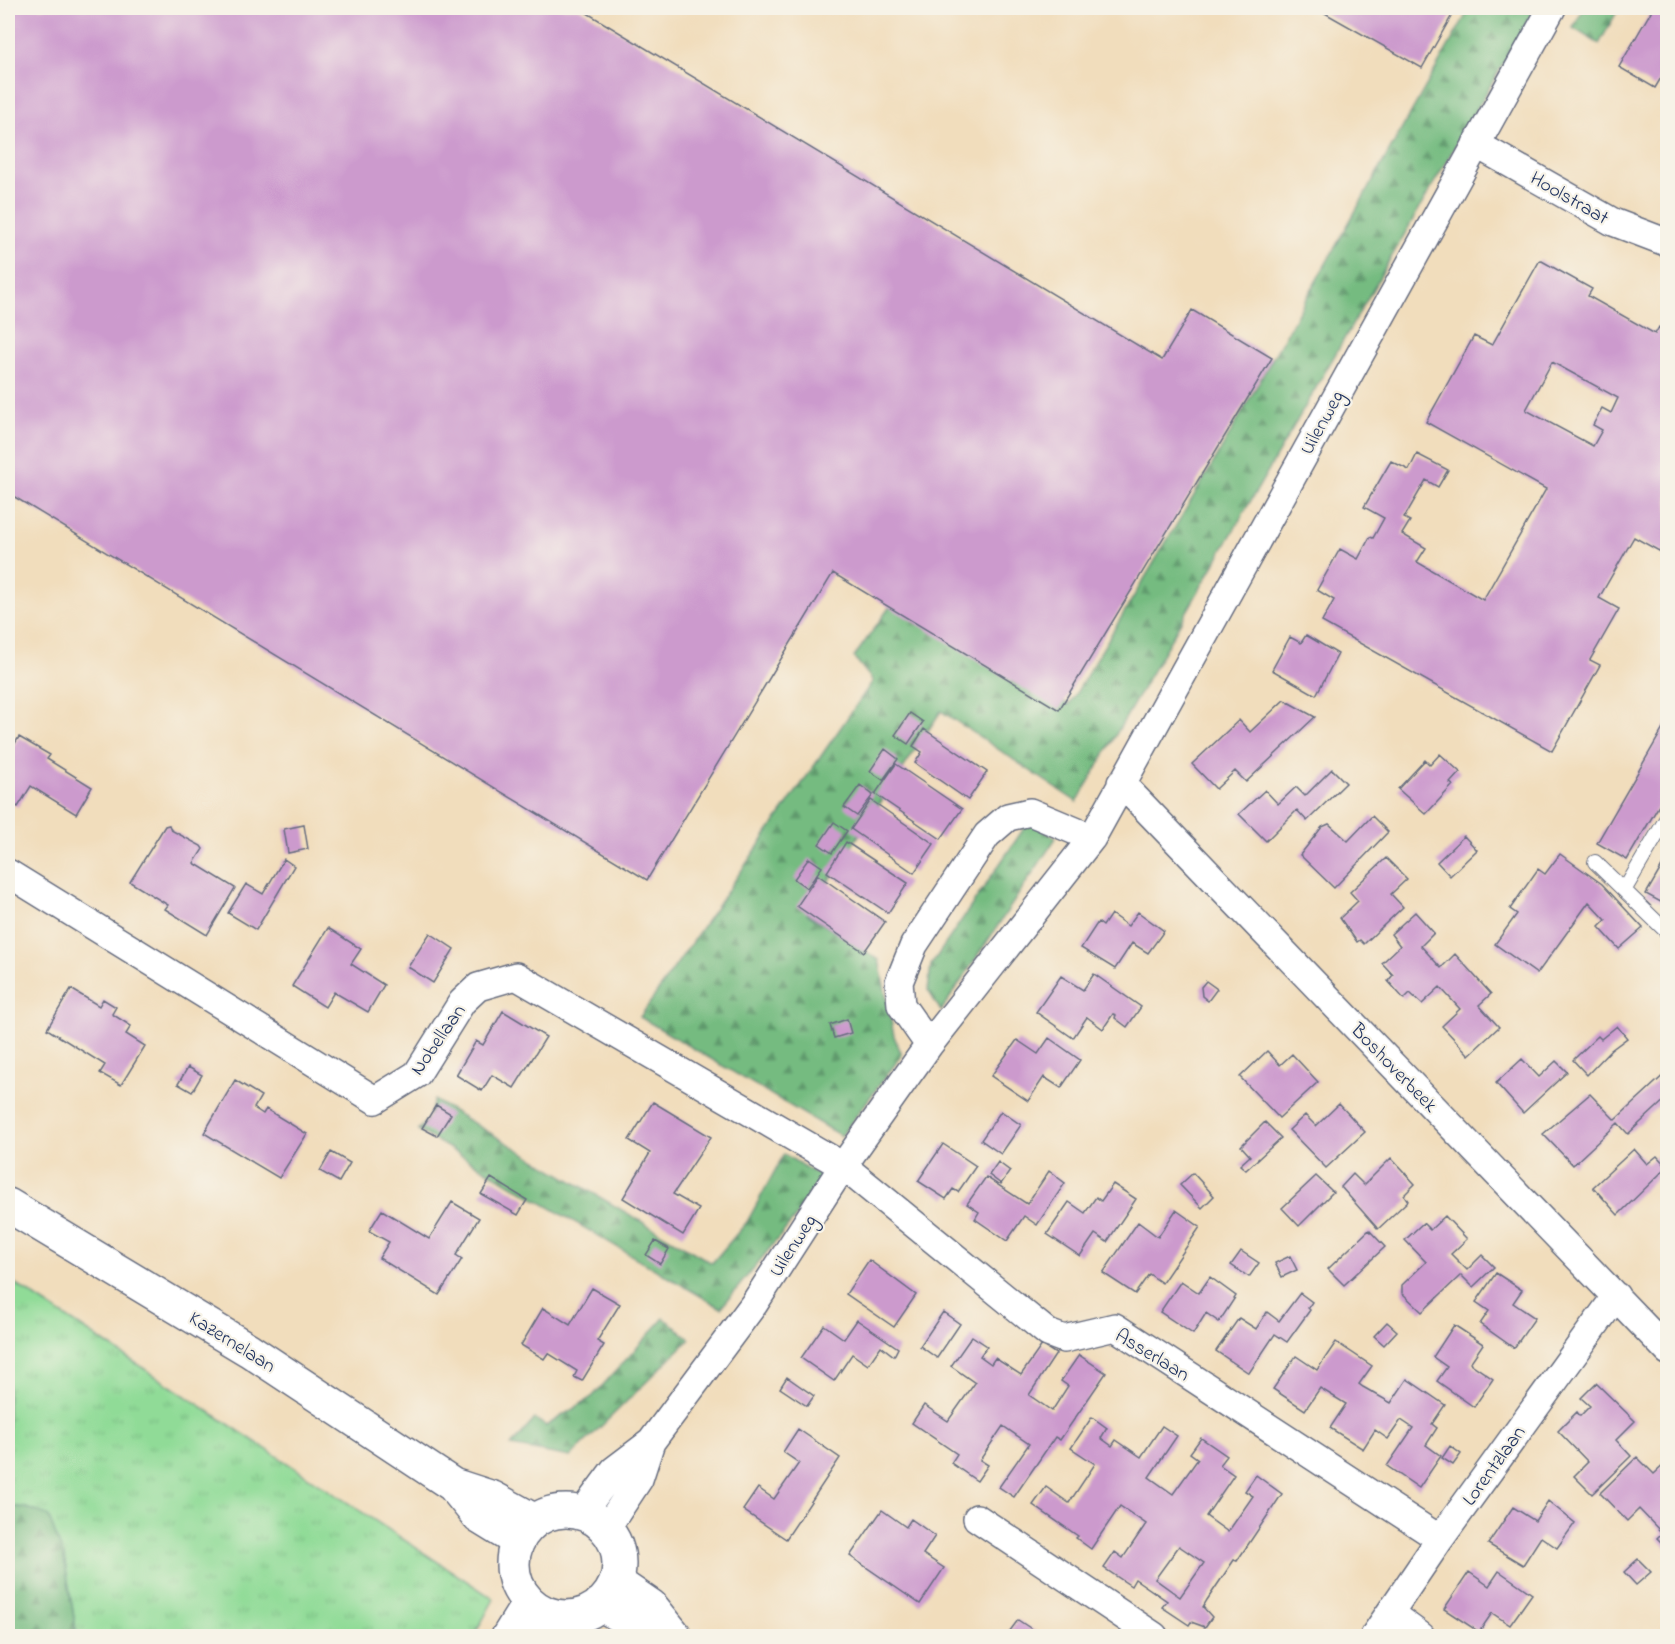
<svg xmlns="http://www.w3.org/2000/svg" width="1675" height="1644" font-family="'Indie Flower',sans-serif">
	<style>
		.grass { fill: url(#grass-tufts); stroke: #56857a; stroke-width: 1.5 }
		.forest { fill: url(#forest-firs); stroke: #48756f; stroke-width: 1.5 }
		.building { fill: #cc9acd; fill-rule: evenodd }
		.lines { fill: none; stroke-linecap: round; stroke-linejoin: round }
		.service-casing { stroke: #666c7f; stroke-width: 16 }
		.minor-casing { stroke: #666c7f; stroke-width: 30 }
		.tertiary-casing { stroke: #666c7f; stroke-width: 36 }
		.service { stroke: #fff; stroke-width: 14 }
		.minor { stroke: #fff; stroke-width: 27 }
		.tertiary { stroke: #fff; stroke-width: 33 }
		.labels { text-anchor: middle; stroke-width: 4.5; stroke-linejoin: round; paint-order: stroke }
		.street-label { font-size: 20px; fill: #1b2f5e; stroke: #f7f3e8 }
	</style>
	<defs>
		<pattern id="grass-tufts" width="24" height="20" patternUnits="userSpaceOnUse" patternTransform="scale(1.5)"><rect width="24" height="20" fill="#90db97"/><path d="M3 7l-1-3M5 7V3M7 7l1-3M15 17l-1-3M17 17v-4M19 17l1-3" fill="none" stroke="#7cbc85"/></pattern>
		<pattern id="forest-firs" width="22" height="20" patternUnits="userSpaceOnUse" patternTransform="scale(1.5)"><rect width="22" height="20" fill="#74bb80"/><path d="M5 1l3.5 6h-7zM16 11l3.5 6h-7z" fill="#5e986c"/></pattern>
	</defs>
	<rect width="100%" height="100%" fill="#f7f3e8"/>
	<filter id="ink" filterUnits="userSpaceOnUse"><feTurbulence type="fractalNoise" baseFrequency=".0167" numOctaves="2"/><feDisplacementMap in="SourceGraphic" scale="12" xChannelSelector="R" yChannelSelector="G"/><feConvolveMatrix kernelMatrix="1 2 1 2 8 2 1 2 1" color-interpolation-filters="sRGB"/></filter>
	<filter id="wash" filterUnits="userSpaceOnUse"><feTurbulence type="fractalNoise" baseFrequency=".008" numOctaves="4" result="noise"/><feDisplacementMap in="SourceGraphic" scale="24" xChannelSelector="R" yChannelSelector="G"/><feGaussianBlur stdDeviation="1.35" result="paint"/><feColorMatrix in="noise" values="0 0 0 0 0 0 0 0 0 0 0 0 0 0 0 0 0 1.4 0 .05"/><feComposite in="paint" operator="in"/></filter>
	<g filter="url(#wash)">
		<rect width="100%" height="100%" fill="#f1ddbc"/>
		<path class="grass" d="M8 1279 494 1599 474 1636H77L64 1557 26 1508 8 1506Z"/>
		<path class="forest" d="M1470 8H1535L1077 802 941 711 807 914 879 960 894 1036 902 1055 841 1136 640 1017 873 681 854 657 891 605 1069 705 1218 455Z
			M1584 8H1619L1599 44 1573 28Z
			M1029 821 1056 838 941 1011 928 990 931 965Z
			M434 1100 712 1263 747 1222 784 1154 826 1180 721 1308 418 1130 429 1118Z
			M664 1318 690 1339 570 1457 511 1446 535 1419 546 1426 592 1397Z
			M8 1506 26 1508 48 1515 64 1557 77 1636H8Z"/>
		<g id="blocks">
			<path class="building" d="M8 8H579L1162 360 1192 310 1272 358 1059 710 833 573 647 880 8 493Z
				M1316 8H1456L1422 68Z
				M1653 8H1668V66L1655 88 1619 67Z
				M1540 260 1592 289 1588 296 1655 334 1659 327 1668 332V556L1634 537 1599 598 1619 609 1590 660 1600 665 1552 751 1322 622 1334 600 1317 590 1340 549 1358 559 1370 537 1373 538 1384 518 1364 507 1391 461 1409 470 1417 454 1448 470 1438 487 1426 480 1404 518 1410 521 1402 534 1426 548 1417 562 1483 600 1546 489 1426 422 1474 336 1492 345ZM1552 362 1618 398 1611 413 1602 408 1593 425 1602 430 1593 446 1526 410Z
				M1306 635 1338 654 1316 695 1272 670 1290 637 1301 643Z
				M1284 700 1315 717 1246 782 1235 771 1216 789 1192 764 1239 720 1250 732Z
				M910 713 923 722 908 744 895 735Z
				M1668 720V790L1627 860 1597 843Z
				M924 729 987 772 968 800 915 763 922 752 913 746Z
				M19 737 50 755 47 759 92 787 76 814 31 786 18 807 8 801V754Z
				M885 749 898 759 883 780 870 771Z
				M1440 754 1460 772 1450 783 1453 785 1426 814 1398 789 1425 760 1430 765Z
				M896 764 962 809 941 839 875 794Z
				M1332 769 1346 783 1307 821 1297 810 1266 841 1239 814 1265 790 1278 804 1296 787 1305 796Z
				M860 785 873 795 857 816 844 807Z
				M871 800 934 844 914 873 851 829Z
				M1372 816 1388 832 1334 888 1300 855 1322 827 1329 824 1348 841Z
				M834 822 847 831 832 853 819 844Z
				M169 825 171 830 201 846 203 849 194 863 235 888 207 935 165 909 168 905 130 882 165 826Z
				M304 825 308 849 288 853 284 829Z
				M1464 836 1477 850 1450 876 1437 862Z
				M846 842 908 883 888 913 827 872Z
				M1560 854 1602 884 1643 928 1619 949 1599 927 1606 920 1589 902 1537 974 1495 944 1517 914 1510 909 1538 869 1545 874Z
				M1668 856V906L1646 894Z
				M809 858 822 867 807 888 794 879Z
				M1386 858 1407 879 1391 894 1403 907 1364 944 1360 940 1357 942 1340 918 1358 901 1350 892Z
				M284 859 294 866 256 930 228 913 246 884 263 894Z
				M818 875 885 922 864 952 797 906Z
				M1138 912 1164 931 1148 953 1132 943 1115 969 1081 948 1098 922 1103 926 1111 914 1128 926Z
				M1415 912 1434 933 1421 946 1441 968 1455 954 1491 994 1479 1005 1499 1027 1469 1055 1442 1026 1460 1009 1440 987 1422 1004 1410 993 1404 999 1388 981 1393 975 1382 963 1400 946 1391 934Z
				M328 928 361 949 351 964 384 985 368 1012 334 992 325 1007 292 986Z
				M430 933 454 949 433 983 408 967Z
				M1094 974 1141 1007 1127 1027 1115 1018 1116 1015 1113 1014 1103 1029 1087 1017 1073 1038 1036 1012 1061 976 1083 990Z
				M1206 981 1217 989 1208 1001 1202 996 1201 987Z
				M71 989 99 1006 103 999 116 1007 112 1014 131 1026 126 1034 145 1046 121 1085 100 1073 105 1065 47 1029Z
				M503 1011 546 1037 514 1088 492 1075 482 1091 456 1075 476 1041 483 1045Z
				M847 1019 851 1033 834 1038 830 1025Z
				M1617 1026 1627 1038 1611 1050 1587 1075 1573 1060 1598 1036 1601 1039Z
				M1049 1038 1080 1060 1061 1088 1044 1077 1028 1101 991 1076 1017 1040 1038 1054Z
				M1267 1051 1280 1065 1292 1054 1318 1082 1279 1118 1240 1077Z
				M1522 1059 1539 1077 1556 1061 1567 1072 1523 1113 1496 1083Z
				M188 1067 202 1075 192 1092 178 1084Z
				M1668 1071V1097L1628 1134 1618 1123 1573 1165 1543 1134 1590 1094 1615 1120Z
				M235 1080 261 1096 254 1108 263 1114 266 1109 307 1134 279 1178 204 1133Z
				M653 1102 711 1137 673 1194 699 1209 683 1235 623 1198 650 1153 629 1140Z
				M1339 1104 1365 1132 1326 1168 1289 1130 1305 1115 1316 1126Z
				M436 1105 451 1114 437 1136 422 1128Z
				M1001 1111 1021 1125 1001 1154 981 1140Z
				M1265 1122 1281 1138 1246 1170 1240 1165 1250 1156 1241 1146Z
				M943 1144 976 1166 958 1192 953 1189 946 1199 918 1181Z
				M1634 1149 1647 1164 1657 1156 1667 1167 1618 1215 1593 1187Z
				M331 1152 350 1163 339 1182 320 1171Z
				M1391 1158 1415 1184 1404 1195 1408 1201 1378 1229 1341 1187 1353 1174 1364 1185Z
				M998 1162 1010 1171 1001 1184 989 1175Z
				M1049 1171 1065 1183 1037 1225 1024 1216 1007 1241 975 1219 979 1212 967 1204 986 1177 1027 1204Z
				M1193 1173 1214 1196 1202 1208 1180 1185Z
				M1316 1176 1333 1192 1299 1226 1282 1208Z
				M491 1178 527 1200 518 1215 481 1194Z
				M1113 1184 1136 1199 1107 1242 1095 1234 1080 1256 1047 1234 1069 1202 1085 1213 1096 1197 1101 1201Z
				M452 1202 479 1218 456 1255 462 1259 439 1295 379 1258 389 1242 369 1231 382 1210 429 1239Z
				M1176 1210 1200 1227 1162 1283 1149 1274 1135 1294 1103 1273 1138 1222 1158 1237Z
				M1445 1216 1467 1239 1451 1254 1467 1270 1482 1255 1494 1267 1473 1287 1461 1275 1422 1312 1402 1293V1285L1426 1262 1405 1240 1423 1223 1430 1230Z
				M1369 1230 1385 1247 1344 1285 1328 1269Z
				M655 1241 669 1249 660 1264 646 1255Z
				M1241 1251 1259 1263 1249 1277 1231 1265Z
				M1290 1256 1297 1270 1282 1277 1275 1263Z
				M869 1260 916 1295 894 1327 846 1294Z
				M1496 1273 1522 1290 1513 1303 1535 1318 1514 1348 1480 1324 1489 1311 1476 1302Z
				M1210 1277 1236 1296 1219 1322 1206 1313 1193 1334 1160 1312 1181 1281 1199 1293Z
				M592 1288 620 1304 597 1341 604 1345 582 1381 574 1377 577 1371 548 1353 544 1359 521 1345 543 1308 570 1325Z
				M1300 1293 1312 1302 1308 1308 1310 1310 1287 1342 1275 1334 1249 1373 1216 1351 1239 1318 1256 1329 1267 1312 1279 1321Z
				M943 1312 960 1324 937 1358 920 1346Z
				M857 1320 898 1348 894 1356 881 1346 868 1365 852 1354 834 1381 801 1358 824 1325 844 1339Z
				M1387 1322 1397 1331 1384 1345 1374 1336Z
				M1454 1325 1483 1344 1470 1363 1493 1379 1474 1407 1437 1381 1447 1367 1433 1357Z
				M972 1336 987 1346 980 1356 991 1364 995 1358 1021 1375 1042 1345 1056 1354 1029 1395 1052 1411 1068 1386 1061 1381 1079 1355 1106 1373 1060 1440 1055 1437 1014 1497 999 1487 1029 1444 1003 1426 980 1460 988 1465 977 1481 951 1463 957 1454 912 1423 924 1405 948 1421 975 1383 951 1366Z
				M1336 1342 1372 1366 1359 1384 1363 1387 1391 1403 1407 1379 1445 1405 1432 1424 1437 1428 1426 1445 1441 1456 1419 1488 1387 1466 1413 1428 1401 1420 1388 1439 1375 1430 1363 1449 1330 1428 1346 1404 1320 1388 1305 1410 1273 1389 1296 1356 1317 1370Z
				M787 1377 814 1396 807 1406 780 1388Z
				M1596 1383 1635 1421 1616 1440 1631 1456 1592 1494 1574 1476 1588 1462 1558 1431 1577 1412 1580 1416 1590 1406 1581 1398Z
				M1092 1417 1107 1428 1101 1438 1112 1446 1116 1440 1141 1457 1162 1426 1177 1436 1149 1477 1173 1494 1198 1459 1190 1453 1201 1438 1227 1456 1220 1465 1234 1475 1206 1516 1228 1532 1253 1496 1245 1491 1256 1475 1282 1494 1237 1561 1234 1560 1207 1600 1203 1607 1212 1617 1205 1627 1191 1622 1189 1625 1162 1607 1167 1601 1135 1579 1131 1586 1104 1568 1115 1552 1123 1558 1146 1524 1120 1506 1091 1549 1076 1538 1078 1536 1033 1505 1046 1487 1069 1503 1095 1464 1071 1448ZM1179 1546 1204 1563 1180 1597 1155 1579Z
				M798 1429 840 1458 786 1539 743 1510 758 1488 774 1499 799 1463 783 1452Z
				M1450 1446 1461 1454 1453 1465 1442 1458Z
				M1637 1457 1654 1474 1668 1461V1549L1657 1538 1662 1533 1639 1509 1627 1521 1600 1493Z
				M1548 1501 1575 1523 1557 1548 1541 1537 1523 1565 1488 1544 1513 1507 1535 1521Z
				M882 1510 906 1527 911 1519 935 1536 923 1554 944 1568 920 1604 850 1556Z
				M1638 1559 1651 1572 1636 1585 1624 1572Z
				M1499 1571 1532 1594 1510 1625 1492 1613 1479 1632 1444 1609 1469 1572 1489 1586Z
				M1018 1620 1042 1636H1006Z"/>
		</g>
	</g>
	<g filter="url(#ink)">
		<use href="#blocks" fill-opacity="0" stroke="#666c7f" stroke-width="1.5"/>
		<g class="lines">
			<defs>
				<path id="service" d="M1595 862 1668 933
					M1625 889 1668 816"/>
				<path id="minor" d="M1476 144 1613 222 1668 243
					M1121 783 1668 1351
					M8 873 375 1100 417 1074 462 1002 478 987 516 976 843 1166 1048 1333 1064 1339 1115 1327 1440 1539
					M929 1045 901 1005 899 982 914 945 987 835 1008 817 1030 812 1092 838
					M582 1513 614 1470 651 1442 754 1304 843 1166 929 1045 1092 838 1552 8
					M977 1518 1154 1636
					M606 1529 639 1479 651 1442
					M1391 1614 1421 1636
					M505 1636 528 1599
					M534 1636 552 1614
					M1374 1636 1440 1539 1616 1296"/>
				<path id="tertiary" d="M8 1205 249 1350 453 1485 493 1498 535 1521
					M453 1485 479 1517 518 1541
					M513 1564a53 53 0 1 1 106 0a53 53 0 1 1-106 0Z
					M616 1582 651 1606 675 1636
					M600 1604 641 1627 672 1634"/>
			</defs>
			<use href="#service" class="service-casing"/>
			<use href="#minor" class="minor-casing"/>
			<use href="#tertiary" class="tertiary-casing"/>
			<use href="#service" class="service"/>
			<use href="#minor" class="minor"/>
			<use href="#tertiary" class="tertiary"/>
		</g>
	</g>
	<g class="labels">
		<g class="street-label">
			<text transform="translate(1570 197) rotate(30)" y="7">Hoolstraat</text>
			<text transform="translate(1321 422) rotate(-61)" y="7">Uilenweg</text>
			<text transform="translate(437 1039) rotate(-55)" y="7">Nobellaan</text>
			<text transform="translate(1395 1067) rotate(46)" y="7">Boshoverbeek</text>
			<text transform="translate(792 1245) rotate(-57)" y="7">Uilenweg</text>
			<text transform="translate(233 1341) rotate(32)" y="7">Kazernelaan</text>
			<text transform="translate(1153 1354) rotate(31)" y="7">Asserlaan</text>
			<text transform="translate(1493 1465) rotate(-54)" y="7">Lorentzlaan</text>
		</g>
	</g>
	<rect width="1675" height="1644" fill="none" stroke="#f7f3e8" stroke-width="30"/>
</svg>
